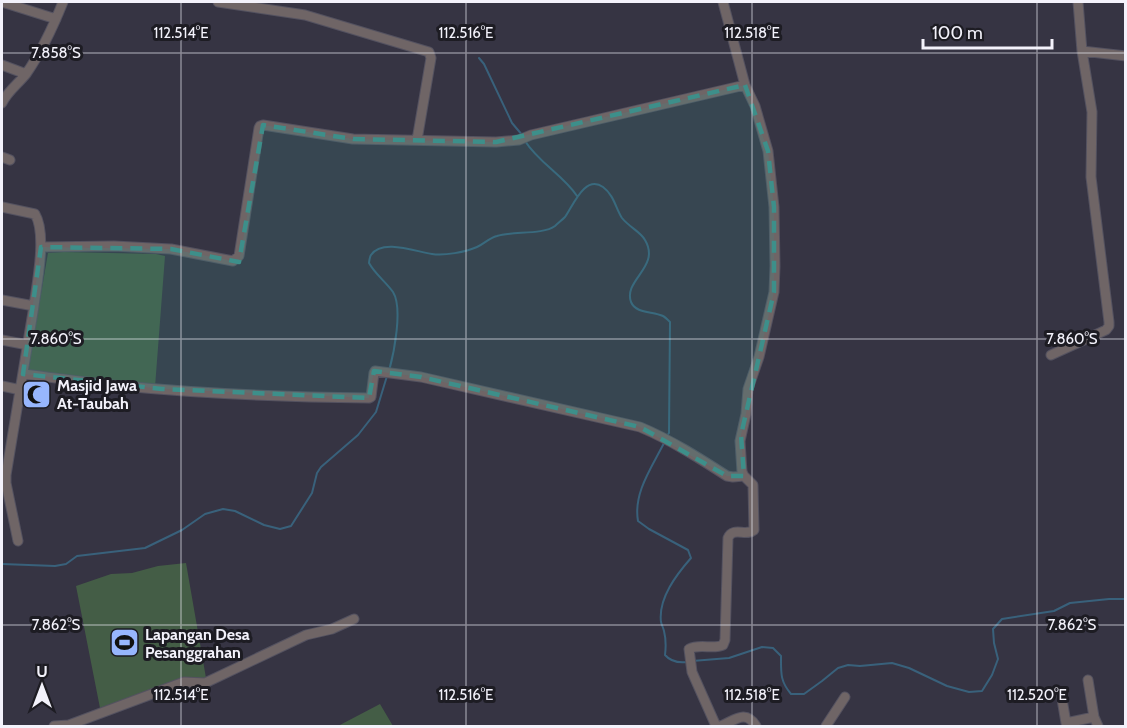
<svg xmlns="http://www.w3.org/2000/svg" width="1127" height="728" font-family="Cabin,sans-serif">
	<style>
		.green { fill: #445d46 }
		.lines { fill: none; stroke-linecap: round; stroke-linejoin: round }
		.stream { stroke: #39617b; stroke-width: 2 }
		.minor-casing { stroke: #545260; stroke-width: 11 }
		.minor { stroke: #6f6566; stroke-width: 9 }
		.marked { fill: #3d8f8a; fill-opacity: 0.2; stroke: #3d8f8a; stroke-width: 4.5; stroke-dasharray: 12 8; stroke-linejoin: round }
		.ticks { fill: none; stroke: #f3f2fb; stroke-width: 1.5; stroke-opacity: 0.45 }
		.labels { text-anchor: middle; stroke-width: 6; stroke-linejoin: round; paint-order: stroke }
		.poi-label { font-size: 16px; font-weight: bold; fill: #f3f2fb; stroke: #1d1c23; text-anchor: start }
		.ticks-label { font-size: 15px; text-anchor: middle; fill: #f3f2fb; stroke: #1d1c23; stroke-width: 6; stroke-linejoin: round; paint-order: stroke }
	</style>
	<rect width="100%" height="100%" fill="#363443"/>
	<path class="green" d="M64 252 156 254 165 256 155 387 28 370 48 253Z
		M186 563 206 678 180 680 100 708 76 586 111 574 132 573 158 566Z
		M380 704 393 726H338Z"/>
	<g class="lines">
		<path class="stream" d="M479 58 484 64 512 123 523 136
			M525 141C539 163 563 175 577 196
			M389 371C394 353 403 308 393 292 386 282 375 274 369 263 369 262 370 256 371 255 382 238 417 252 432 254 444 256 466 252 477 247 484 244 489 238 497 236 512 231 543 235 555 226 558 223 562 220 565 217 573 206 585 174 603 187 614 195 616 209 622 218 629 227 641 232 645 240 661 267 623 280 631 302 636 314 653 311 663 316 665 317 668 320 670 322L669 433 666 437
			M664 443C652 467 633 493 638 521L649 529 688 550 691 558C677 574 658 598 661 622 662 626 663 627 664 631 666 639 666 647 665 655 671 662 678 663 687 662
			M2 564 55 566 66 564 77 556 145 548 182 530 205 514 223 509 235 511 264 525 280 529 291 526 312 493 317 473 321 467 358 435 376 412 387 376
			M692 661 729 658 762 647 773 648 781 656C781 673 780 681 791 694H804L822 681 838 668 848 665 860 666 892 663 909 668 947 686 969 692 982 691 992 675 998 659 994 643 993 629 1002 619 1054 611 1070 603 1109 599H1126"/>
		<defs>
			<path id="minor" d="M2 2 56 19
				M218 2 305 15 429 52 431 58 417 140
				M1078 2 1082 51 1126 56
				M2 65 26 74
				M2 103C7 92 18 84 26 74 42 51 53 27 63 2
				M2 157 10 160
				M2 207 35 214C47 234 37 283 34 306
				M41 247 114 246 171 249 233 261 239 256 259 128 260 126 263 125 353 139 496 142 519 140 531 135 745 85
				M2 300 34 306 6 475V483L18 541
				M2 340 28 345
				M1051 355 1106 330 1109 326V322L1091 177 1092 112 1082 51
				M23 374C57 378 90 383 123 386 205 394 287 397 369 398L371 397 374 373 375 371 421 377 640 427C671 440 699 458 727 476L733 477 744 476
				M2 386 21 390
				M1088 680 1094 717
				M1061 693 1066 723 1094 717 1098 726
				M54 726 69 725 184 682 205 683 306 635 332 629 354 619
				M716 726 692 672 689 649C700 643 713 650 723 645L725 640 728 538C733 526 746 537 754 530L753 485 744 476 742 472 740 441 746 414 748 389 759 357 774 292 775 266 774 207 768 151 755 106 745 85 723 2
				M721 726C735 720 746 709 756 726
				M826 726 845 697"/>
		</defs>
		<use href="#minor" class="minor-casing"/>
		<use href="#minor" class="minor"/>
	</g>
	<path class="marked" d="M745 85 768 151 774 207V292L741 435 744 476H727L640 427 421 377 374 371 369 398 162 389 23 374 41 247 171 249 239 262 263 125 353 139 496 142Z"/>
	<path class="ticks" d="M181 2V726M466 2V726M752 2V726M1037 2V726M2 53H1126M2 339H1126M2 625H1126"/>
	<defs>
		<symbol id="mosque-square" viewBox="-11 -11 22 22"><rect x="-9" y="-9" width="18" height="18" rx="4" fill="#97b6fd" stroke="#1d1c23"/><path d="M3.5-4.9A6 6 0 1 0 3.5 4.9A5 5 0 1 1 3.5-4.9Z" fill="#111"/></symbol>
		<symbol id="stadium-square" viewBox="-11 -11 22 22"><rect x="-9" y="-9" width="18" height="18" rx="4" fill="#97b6fd" stroke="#1d1c23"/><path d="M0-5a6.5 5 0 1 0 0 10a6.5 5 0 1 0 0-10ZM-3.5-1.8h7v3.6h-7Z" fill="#111"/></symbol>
	</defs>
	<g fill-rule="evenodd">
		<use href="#mosque-square" x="20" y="378" width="33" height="33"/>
		<use href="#stadium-square" x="108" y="626" width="33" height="33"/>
	</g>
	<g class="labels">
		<g class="poi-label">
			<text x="57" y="391">Masjid Jawa<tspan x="57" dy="18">At-Taubah</tspan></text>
			<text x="145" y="640">Lapangan Desa<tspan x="145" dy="18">Pesanggrahan</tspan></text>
		</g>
	</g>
	<g class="ticks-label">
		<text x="181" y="38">112.514°E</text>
		<text x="466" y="38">112.516°E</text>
		<text x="752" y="38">112.518°E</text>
		<text x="56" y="58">7.858°S</text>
		<text x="56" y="344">7.860°S</text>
		<text x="1072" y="344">7.860°S</text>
		<text x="56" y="630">7.862°S</text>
		<text x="1072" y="630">7.862°S</text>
		<text x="181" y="700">112.514°E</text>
		<text x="466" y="700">112.516°E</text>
		<text x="752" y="700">112.518°E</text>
		<text x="1037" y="700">112.520°E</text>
	</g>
	<rect width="1127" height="728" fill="none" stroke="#f3f2fb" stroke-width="6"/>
	<g transform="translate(42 686)" stroke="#1d1c23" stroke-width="4.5" paint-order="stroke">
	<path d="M0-4.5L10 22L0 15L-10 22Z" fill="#f3f2fb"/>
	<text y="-9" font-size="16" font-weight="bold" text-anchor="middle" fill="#f3f2fb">U</text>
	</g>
	<path d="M923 39v9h129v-9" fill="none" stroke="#f3f2fb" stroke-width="3"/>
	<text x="932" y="39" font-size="18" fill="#f3f2fb" stroke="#1d1c23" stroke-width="4.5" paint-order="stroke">100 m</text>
</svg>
